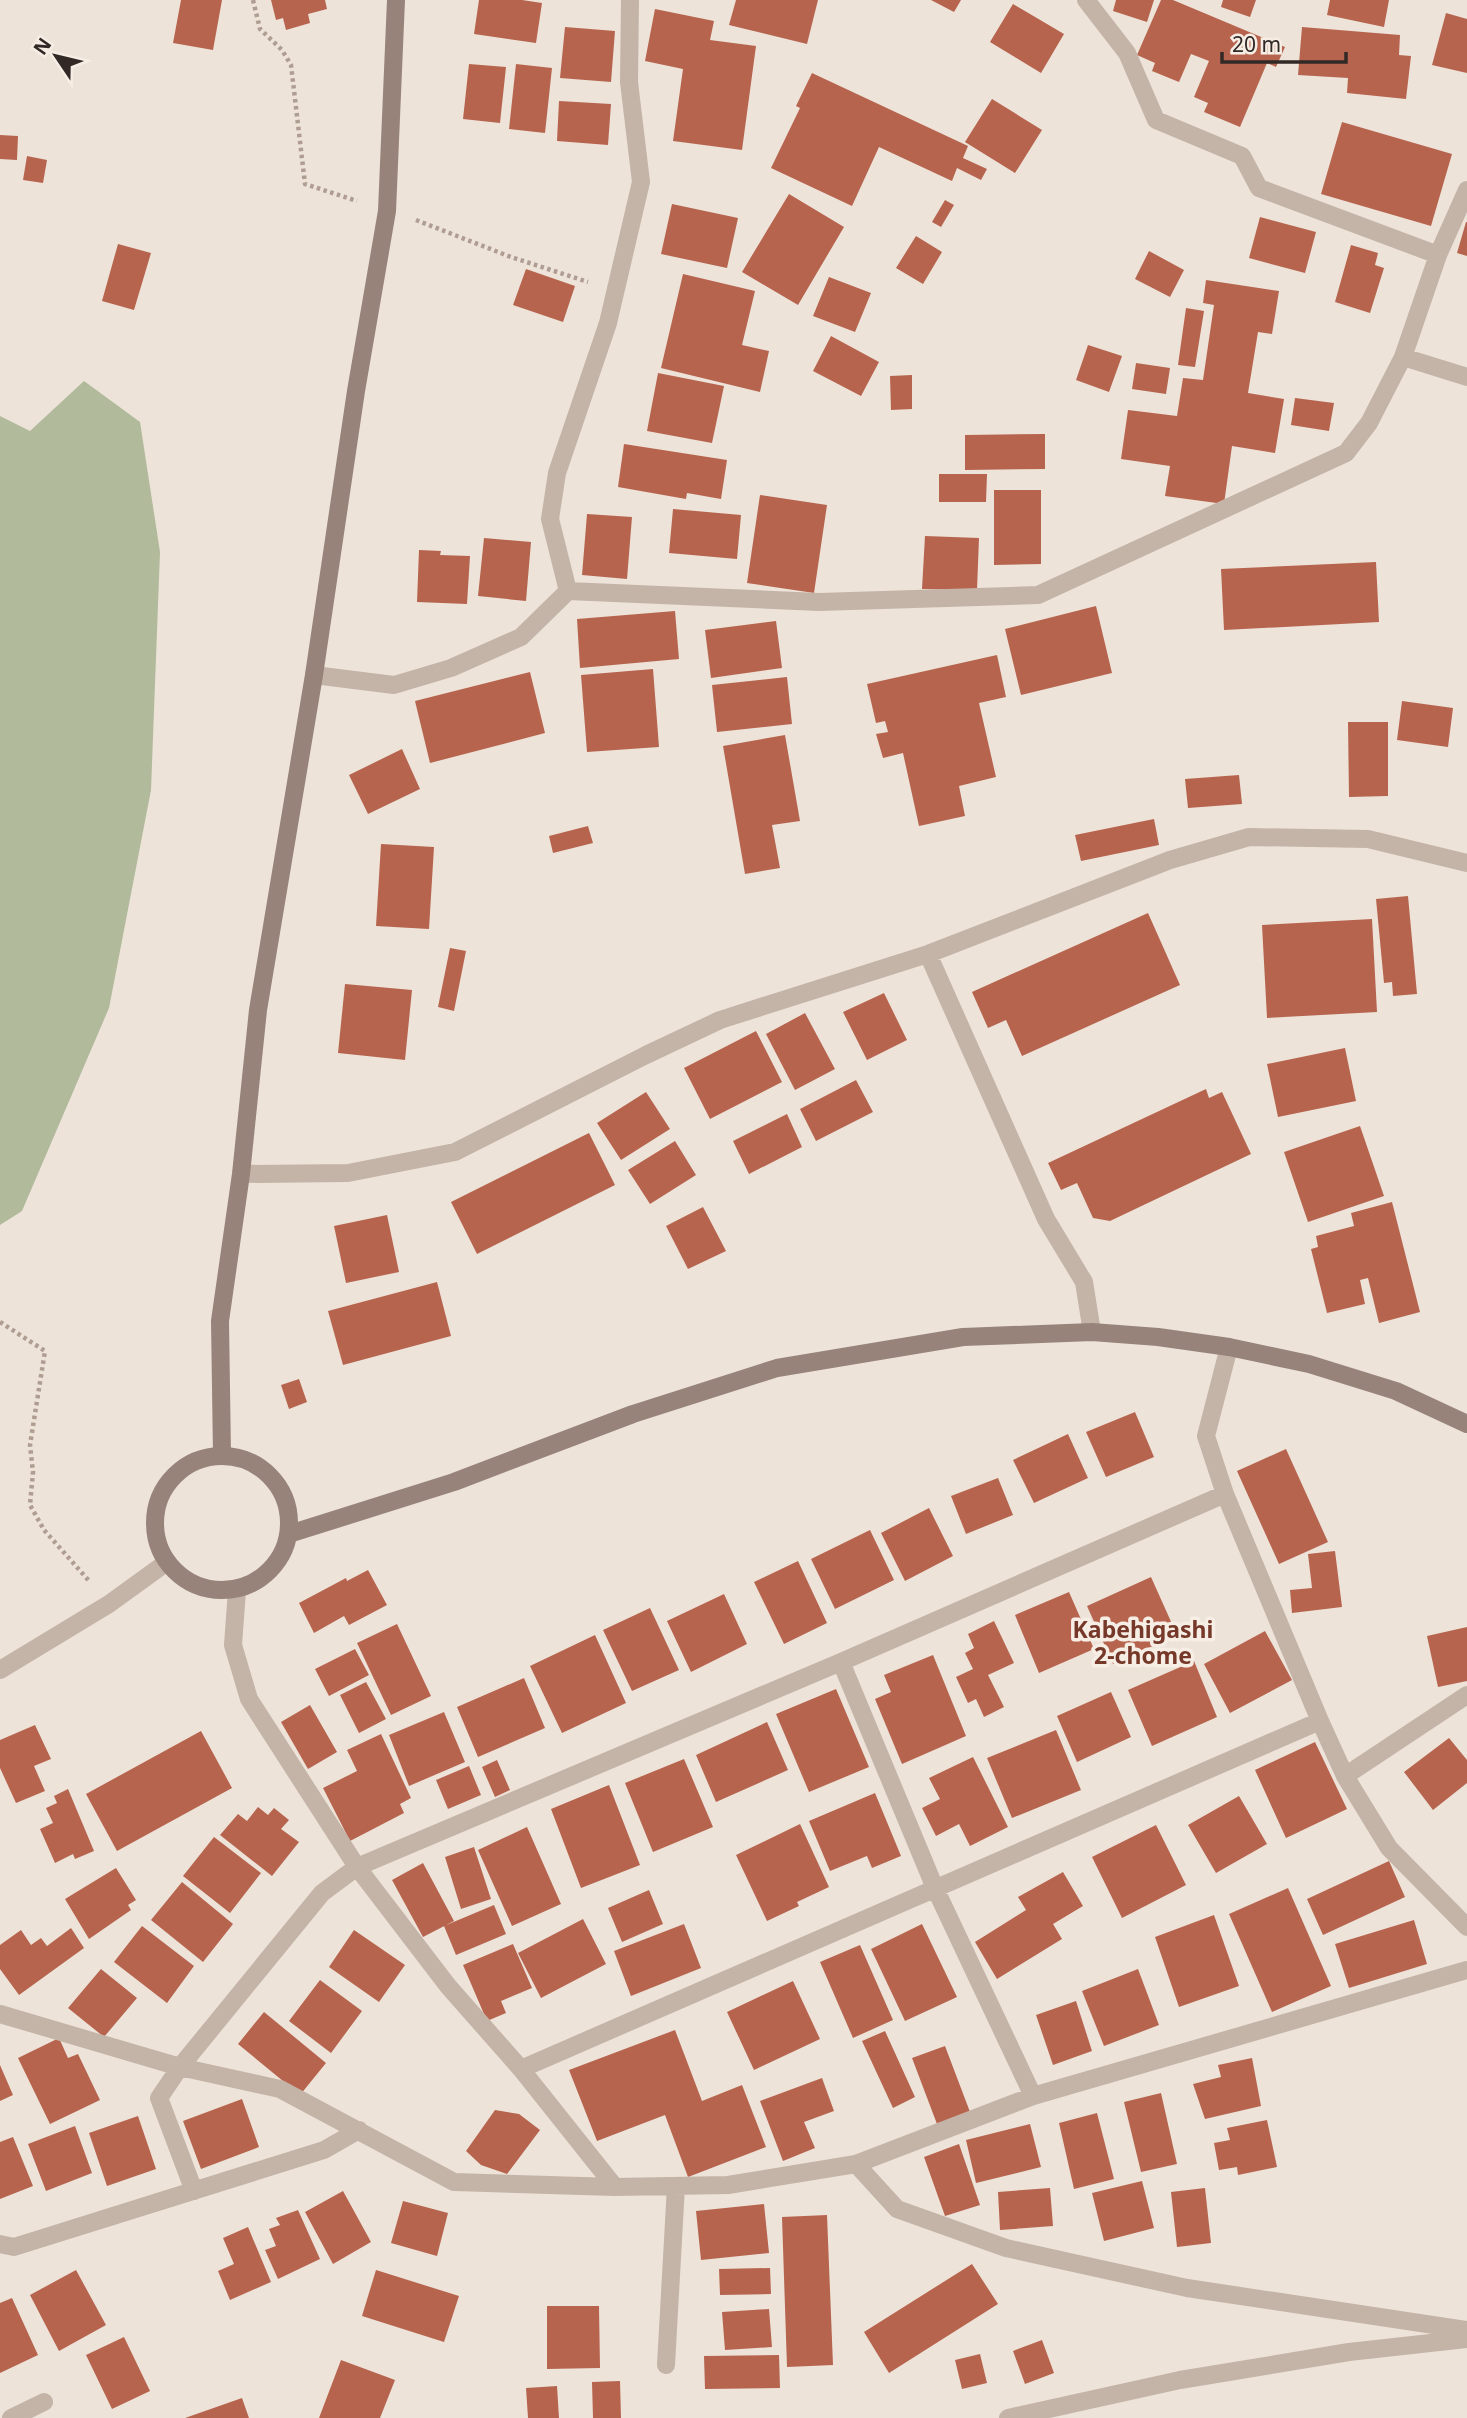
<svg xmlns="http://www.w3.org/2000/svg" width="1467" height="2418" font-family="'Noto Sans',sans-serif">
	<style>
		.green { fill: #b1ba9b }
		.building { fill: #b7644e }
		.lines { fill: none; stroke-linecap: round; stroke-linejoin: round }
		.path { stroke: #af9d91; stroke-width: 4.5; stroke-dasharray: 3.5 3.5; stroke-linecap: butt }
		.lane { stroke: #c4b3a7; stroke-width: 18 }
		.street { stroke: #c4b3a7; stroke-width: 18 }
		.secondary { stroke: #978379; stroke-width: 18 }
		.labels { text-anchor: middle; stroke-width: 7; stroke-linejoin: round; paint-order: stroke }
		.neighbourhood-label { font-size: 23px; font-weight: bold; fill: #763929; stroke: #f6ede5 }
	</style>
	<rect width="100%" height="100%" fill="#ede3d9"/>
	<path class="green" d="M84 381 140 422 160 552 151 790 109 1008 22 1211 0 1225V416L30 431Z"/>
	<path class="building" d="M181 0H222L213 50 173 43Z
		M271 0H325L327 9 308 14 310 23 286 30 283 18 276 20Z
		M479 0H522L542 3 536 43 474 34Z
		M736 0H818L807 44 729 25Z
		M931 0H961L954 12Z
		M1116 0H1154L1147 22 1113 11Z
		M1161 0H1173L1285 47 1276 67 1267 63 1240 127 1204 112 1208 103 1194 97 1209 61 1191 54 1179 82 1152 71 1155 63 1137 55Z
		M1223 0H1256L1250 17 1221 7Z
		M1330 0H1389L1384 27 1327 15Z
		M1013 4 1064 34 1041 73 990 42Z
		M655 9 714 21 710 40 756 46 742 150 673 141 683 69 645 61Z
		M1446 13 1467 19V73L1432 65Z
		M565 27 615 31 611 82 560 78Z
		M1302 27 1400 35 1399 55 1411 56 1406 99 1347 93 1348 78 1298 75Z
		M469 64 506 67 500 123 463 119Z
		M516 64 552 68 545 133 509 129Z
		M812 73 968 146 963 158 987 169 981 180 957 168 952 181 879 147 852 206 771 168 800 108 796 106Z
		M992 99 1042 130 1015 173 965 142Z
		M559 101 611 104 608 145 557 141Z
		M1342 122 1452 154 1431 226 1321 194Z
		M0 135 18 136 17 160 0 159Z
		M27 156 47 160 43 183 23 180Z
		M789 194 844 227 798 305 742 272Z
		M945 200 954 205 941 227 932 222Z
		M672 204 738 218 727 268 661 254Z
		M1260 217 1316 232 1305 273 1249 258Z
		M1466 222H1467V256L1457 253Z
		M916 236 942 252 923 284 896 268Z
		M118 244 151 253 134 310 102 301Z
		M1351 245 1378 253 1375 265 1384 268 1370 313 1335 302Z
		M1149 251 1184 270 1170 297 1135 279Z
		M526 269 575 286 563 322 513 305Z
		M683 274 755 291 742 345 769 351 760 392 661 368Z
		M829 277 871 293 855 332 813 316Z
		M1206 280 1279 291 1272 334 1258 332 1248 393 1284 399 1275 453 1232 446 1224 504 1165 496 1170 466 1121 459 1128 410 1177 416 1183 378 1203 380 1214 305 1203 303Z
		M1186 308 1204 311 1195 367 1178 365Z
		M831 336 879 362 861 396 813 371Z
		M1088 345 1122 356 1109 392 1076 380Z
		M1136 363 1170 368 1166 394 1132 389Z
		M658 373 724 386 712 443 647 431Z
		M912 375V409L891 410 890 376Z
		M1295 398 1334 403 1329 431 1291 425Z
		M1045 434V469L965 470V435Z
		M624 444 727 460 721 499 687 493 686 499 618 487Z
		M939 474H987L986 502H939Z
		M994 490H1041V564L994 565Z
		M760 495 827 505 814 593 747 583Z
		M673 509 741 515 737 559 669 553Z
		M587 514 632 517 627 579 582 575Z
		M925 536 979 538 977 590 922 589Z
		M484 538 531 542 526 601 478 596Z
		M419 550 441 551 440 555 470 556 467 604 417 602Z
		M1376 562 1379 622 1224 630 1221 569Z
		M1096 606 1112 673 1021 695 1005 629Z
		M675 611 679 659 580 668 577 619Z
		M776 621 782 668 711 678 705 630Z
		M997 655 1006 697 979 703 996 777 959 786 965 816 919 826 903 753 883 758 876 734 888 732 885 721 876 723 867 684Z
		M653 669 659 747 587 752 581 675Z
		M530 672 545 733 430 763 415 701Z
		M787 677 792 724 717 732 712 685Z
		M1402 701 1453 708 1448 747 1397 740Z
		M1348 722H1388V796L1349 797Z
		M785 735 800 821 772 825 780 868 745 874 723 746Z
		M402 749 420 789 368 814 349 775Z
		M1239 775 1242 804 1188 808 1185 779Z
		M1154 819 1159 845 1081 861 1075 835Z
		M588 826 593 843 553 853 549 836Z
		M381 844 434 847 429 929 376 926Z
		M1408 896 1417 994 1393 996 1392 982 1384 983 1376 899Z
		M1148 913 1180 985 1022 1056 1006 1020 988 1028 972 992Z
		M1372 919 1377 1012 1267 1018 1262 925Z
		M450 948 466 951 454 1011 438 1007Z
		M345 984 412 990 405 1060 338 1053Z
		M884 993 907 1040 867 1060 843 1012Z
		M805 1013 835 1069 795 1090 766 1034Z
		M756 1031 782 1082 710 1119 684 1068Z
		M1345 1048 1356 1101 1278 1117 1267 1064Z
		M856 1080 873 1112 816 1141 800 1109Z
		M1206 1089 1209 1098 1222 1092 1251 1154 1110 1221 1093 1218 1077 1183 1061 1190 1048 1163Z
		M646 1092 670 1129 621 1160 597 1123Z
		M787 1114 802 1147 749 1174 733 1141Z
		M1360 1126 1384 1196 1308 1222 1284 1152Z
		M589 1133 615 1185 477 1254 451 1202Z
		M675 1141 696 1175 650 1204 628 1170Z
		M1392 1202 1420 1312 1379 1323 1368 1278 1360 1280 1365 1304 1327 1313 1311 1249 1318 1247 1316 1236 1354 1226 1351 1213Z
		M703 1207 726 1251 688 1269 666 1226Z
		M387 1215 399 1272 346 1283 334 1226Z
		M437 1282 451 1336 343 1365 328 1311Z
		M299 1379 307 1402 289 1409 281 1385Z
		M1135 1412 1154 1457 1106 1477 1086 1432Z
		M1068 1434 1088 1478 1034 1503 1013 1460Z
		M1286 1449 1328 1542 1279 1564 1237 1471Z
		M998 1478 1013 1515 966 1534 951 1496Z
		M929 1508 953 1556 905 1581 881 1533Z
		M870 1530 894 1580 835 1609 811 1559Z
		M1335 1551 1342 1607 1292 1613 1290 1590 1312 1588 1308 1554Z
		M798 1561 827 1623 784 1644 754 1582Z
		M368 1570 387 1605 349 1625 344 1616 314 1633 299 1603 346 1578 347 1581Z
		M1151 1577 1177 1635 1113 1664 1087 1606Z
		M1069 1592 1094 1649 1039 1673 1015 1615Z
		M724 1594 747 1644 691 1672 667 1621Z
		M650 1608 679 1670 632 1691 603 1630Z
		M994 1621 1014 1663 988 1675 1004 1707 984 1717 976 1699 968 1703 956 1677 973 1669 965 1653 974 1648 968 1634Z
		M397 1624 431 1696 391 1715 357 1643Z
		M1467 1627V1681L1438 1687 1427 1636Z
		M1265 1631 1292 1680 1230 1713 1204 1664Z
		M595 1635 626 1703 562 1733 530 1666Z
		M355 1649 369 1675 329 1696 315 1669Z
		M933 1655 966 1736 902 1764 875 1699 891 1692 884 1675Z
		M1194 1661 1217 1717 1152 1746 1128 1690Z
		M524 1678 545 1728 478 1757 457 1707Z
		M366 1682 386 1719 359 1733 340 1695Z
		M836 1689 869 1767 809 1792 776 1714Z
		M1111 1692 1131 1737 1077 1762 1057 1716Z
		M310 1705 337 1752 308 1769 281 1722Z
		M444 1712 465 1762 409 1786 389 1735Z
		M767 1722 788 1770 716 1802 696 1755Z
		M35 1725 51 1759 34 1766 45 1791 16 1803 0 1768V1740Z
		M1056 1730 1081 1790 1012 1818 987 1758Z
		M201 1731 232 1788 117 1851 86 1794Z
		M381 1734 411 1798 400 1804 404 1813 350 1841 323 1788 357 1771 347 1750Z
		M1449 1738 1467 1760V1783L1433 1810 1404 1772Z
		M1315 1742 1347 1809 1286 1838 1255 1770Z
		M973 1757 1008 1827 970 1846 959 1824 936 1836 922 1808 940 1799 929 1778Z
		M684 1759 713 1827 653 1852 625 1783Z
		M497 1760 510 1790 495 1797 482 1767Z
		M469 1766 481 1795 448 1809 436 1780Z
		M609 1785 640 1865 581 1888 551 1809Z
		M68 1789 94 1851 75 1859 73 1854 55 1863 40 1829 53 1823 46 1808 57 1803 54 1796Z
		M875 1793 901 1856 872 1868 867 1856 830 1871 809 1821Z
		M1239 1796 1267 1844 1216 1873 1188 1825Z
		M258 1807 268 1815 274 1808 289 1820 281 1829 299 1842 272 1876 220 1835 238 1814 247 1821Z
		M800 1824 829 1887 797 1902 799 1906 767 1921 736 1855Z
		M1156 1825 1186 1885 1122 1918 1092 1857Z
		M527 1827 561 1904 512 1926 478 1850Z
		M214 1837 261 1873 230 1913 183 1876Z
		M474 1847 491 1899 461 1909 445 1857Z
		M1389 1861 1405 1897 1323 1935 1307 1899Z
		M423 1863 454 1921 423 1937 392 1880Z
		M116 1868 136 1900 128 1905 131 1910 89 1939 65 1899Z
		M1063 1872 1083 1906 1053 1924 1062 1939 997 1979 975 1942 1026 1910 1018 1897Z
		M182 1882 233 1924 203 1962 151 1920Z
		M1288 1888 1331 1986 1272 2012 1229 1914Z
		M649 1890 663 1924 622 1942 608 1908Z
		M494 1905 506 1934 456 1955 444 1926Z
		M1214 1915 1239 1986 1179 2007 1155 1937Z
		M583 1919 606 1964 541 1998 518 1953Z
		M1414 1920 1427 1964 1349 1988 1335 1944Z
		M684 1924 701 1968 631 1996 614 1951Z
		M922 1924 957 1997 905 2021 871 1949Z
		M142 1926 194 1966 167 2003 114 1962Z
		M71 1928 84 1948 19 1995 0 1969V1945L21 1930 31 1945 41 1938 47 1946Z
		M354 1930 405 1965 379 2002 329 1967Z
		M513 1944 532 1988 501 2001 506 2013 487 2021 463 1965Z
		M860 1945 893 2020 853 2038 820 1962Z
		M101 1969 137 1998 104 2037 68 2008Z
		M1138 1969 1159 2025 1104 2046 1082 1991Z
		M320 1980 362 2011 331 2053 289 2021Z
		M793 1981 820 2039 754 2070 727 2012Z
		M1076 2001 1092 2051 1053 2065 1036 2015Z
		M264 2012 326 2063 300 2095 238 2044Z
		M675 2030 702 2101 742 2085 766 2147 688 2177 665 2115 597 2141 569 2070Z
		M885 2031 915 2097 893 2108 862 2041Z
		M59 2038 68 2058 78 2054 100 2100 50 2124 18 2058Z
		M945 2046 970 2112 937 2124 912 2058Z
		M1252 2058 1261 2106 1205 2119 1193 2084 1221 2077 1218 2065Z
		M0 2065 13 2095 0 2101Z
		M822 2078 834 2111 804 2122 815 2148 783 2161 760 2101Z
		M1161 2093 1177 2164 1141 2172 1124 2102Z
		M242 2099 259 2147 201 2169 183 2121Z
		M495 2110 519 2114 540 2130 507 2174 481 2165 466 2151Z
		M1097 2113 1114 2179 1074 2189 1059 2123Z
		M138 2116 156 2169 107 2186 89 2133Z
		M1267 2120 1277 2167 1238 2175 1237 2167 1219 2170 1214 2143 1230 2140 1227 2128Z
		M1030 2124 1041 2167 976 2183 966 2140Z
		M75 2126 92 2173 46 2191 28 2144Z
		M13 2137 33 2186 0 2199V2142Z
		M959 2144 980 2205 945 2216 924 2157Z
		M1142 2181 1154 2228 1104 2241 1092 2193Z
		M1050 2188 1053 2226 1000 2230 998 2192Z
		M1205 2188 1211 2243 1177 2247 1171 2192Z
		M343 2191 371 2242 333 2264 305 2212Z
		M403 2201 448 2213 437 2256 391 2243Z
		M764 2204 769 2253 701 2260 696 2211Z
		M298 2210 320 2259 278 2279 265 2250 276 2246 269 2229 280 2225 276 2218Z
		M827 2215 833 2365 787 2367 782 2217Z
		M248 2227 271 2282 230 2300 218 2271 234 2264 223 2238Z
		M972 2264 998 2304 889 2373 864 2332Z
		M770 2268 771 2294 720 2295 719 2269Z
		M76 2270 106 2325 59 2351 30 2295Z
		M376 2270 459 2296 444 2342 362 2316Z
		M12 2298 38 2355 0 2373V2303Z
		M547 2306H599L600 2368 547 2369Z
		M769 2309 772 2347 725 2350 722 2312Z
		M124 2337 150 2391 112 2409 86 2355Z
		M1042 2340 1054 2373 1025 2384 1013 2351Z
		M980 2354 987 2383 962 2389 955 2360Z
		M779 2355 780 2388 705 2389 704 2356Z
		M341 2360 395 2380 380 2418H319Z
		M620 2381 621 2418H593L592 2382Z
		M557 2386 559 2418H528L526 2388Z
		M242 2398 249 2418H185Z"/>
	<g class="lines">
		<path class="path" d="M253 0 260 29 282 50 291 65 305 184 357 201
			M416 220 511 257 588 282
			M0 1322 45 1351 30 1445 33 1472 30 1505 44 1530 90 1582"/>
		<path class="lane" d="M856 2164 897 2209 1006 2248 1187 2288 1467 2330
			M11 2418 44 2402"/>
		<path class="street" d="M1086 0 1127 53 1156 120 1242 156 1259 188 1438 255
			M1403 357 1467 377
			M568 591 819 602 1038 595 1346 453 1369 423 1403 357 1438 255 1467 190
			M314 675 394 685 451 668 521 637 568 591 550 519 557 473 608 323 641 182 629 82 630 0
			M928 954 1046 1219 1084 1282 1092 1332
			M241 1174 348 1173 455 1152 646 1055 720 1020 928 954 1170 860 1249 837 1368 839 1467 863
			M1229 1347 1206 1436 1225 1494 1320 1721 1345 1776 1389 1848 1467 1927
			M237 1590 233 1645 249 1699 357 1867 448 1986 521 2069 615 2187
			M841 1662 935 1888 1033 2096
			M0 1670 109 1604 167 1562
			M1345 1776 1467 1695
			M0 2014 180 2067 280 2089 454 2182 615 2187 728 2185 856 2164 1033 2096 1467 1970
			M521 2069 1320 1721
			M194 2191 159 2098 180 2067 322 1893 357 1867 841 1662 1225 1494
			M0 2244 14 2247 324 2150 359 2130
			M666 2365 676 2186
			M1008 2418 1180 2380 1349 2352 1467 2339"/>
		<path class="secondary" d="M222 1455 220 1321 241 1174 258 1010 314 675 356 391 387 211 396 0
			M155 1523a67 67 0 1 1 134 0a67 67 0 1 1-134 0Z
			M289 1534 454 1482 633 1414 777 1368 963 1337 1092 1332 1158 1337 1229 1347 1309 1364 1396 1391 1467 1424"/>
	</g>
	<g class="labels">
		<g class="neighbourhood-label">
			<text x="1143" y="1638">Kabehigashi<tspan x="1143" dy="26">2-chome</tspan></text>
		</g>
	</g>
	<g transform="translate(56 56) rotate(305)" stroke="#f6ede5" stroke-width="5" paint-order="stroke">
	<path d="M0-5L12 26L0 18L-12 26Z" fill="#312926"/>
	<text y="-10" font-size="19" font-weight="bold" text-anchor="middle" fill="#312926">N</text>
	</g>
	<path d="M1222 52v10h124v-10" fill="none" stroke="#312926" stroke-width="3.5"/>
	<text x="1232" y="52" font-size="21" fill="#312926" stroke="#f6ede5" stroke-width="5" paint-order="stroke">20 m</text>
</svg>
